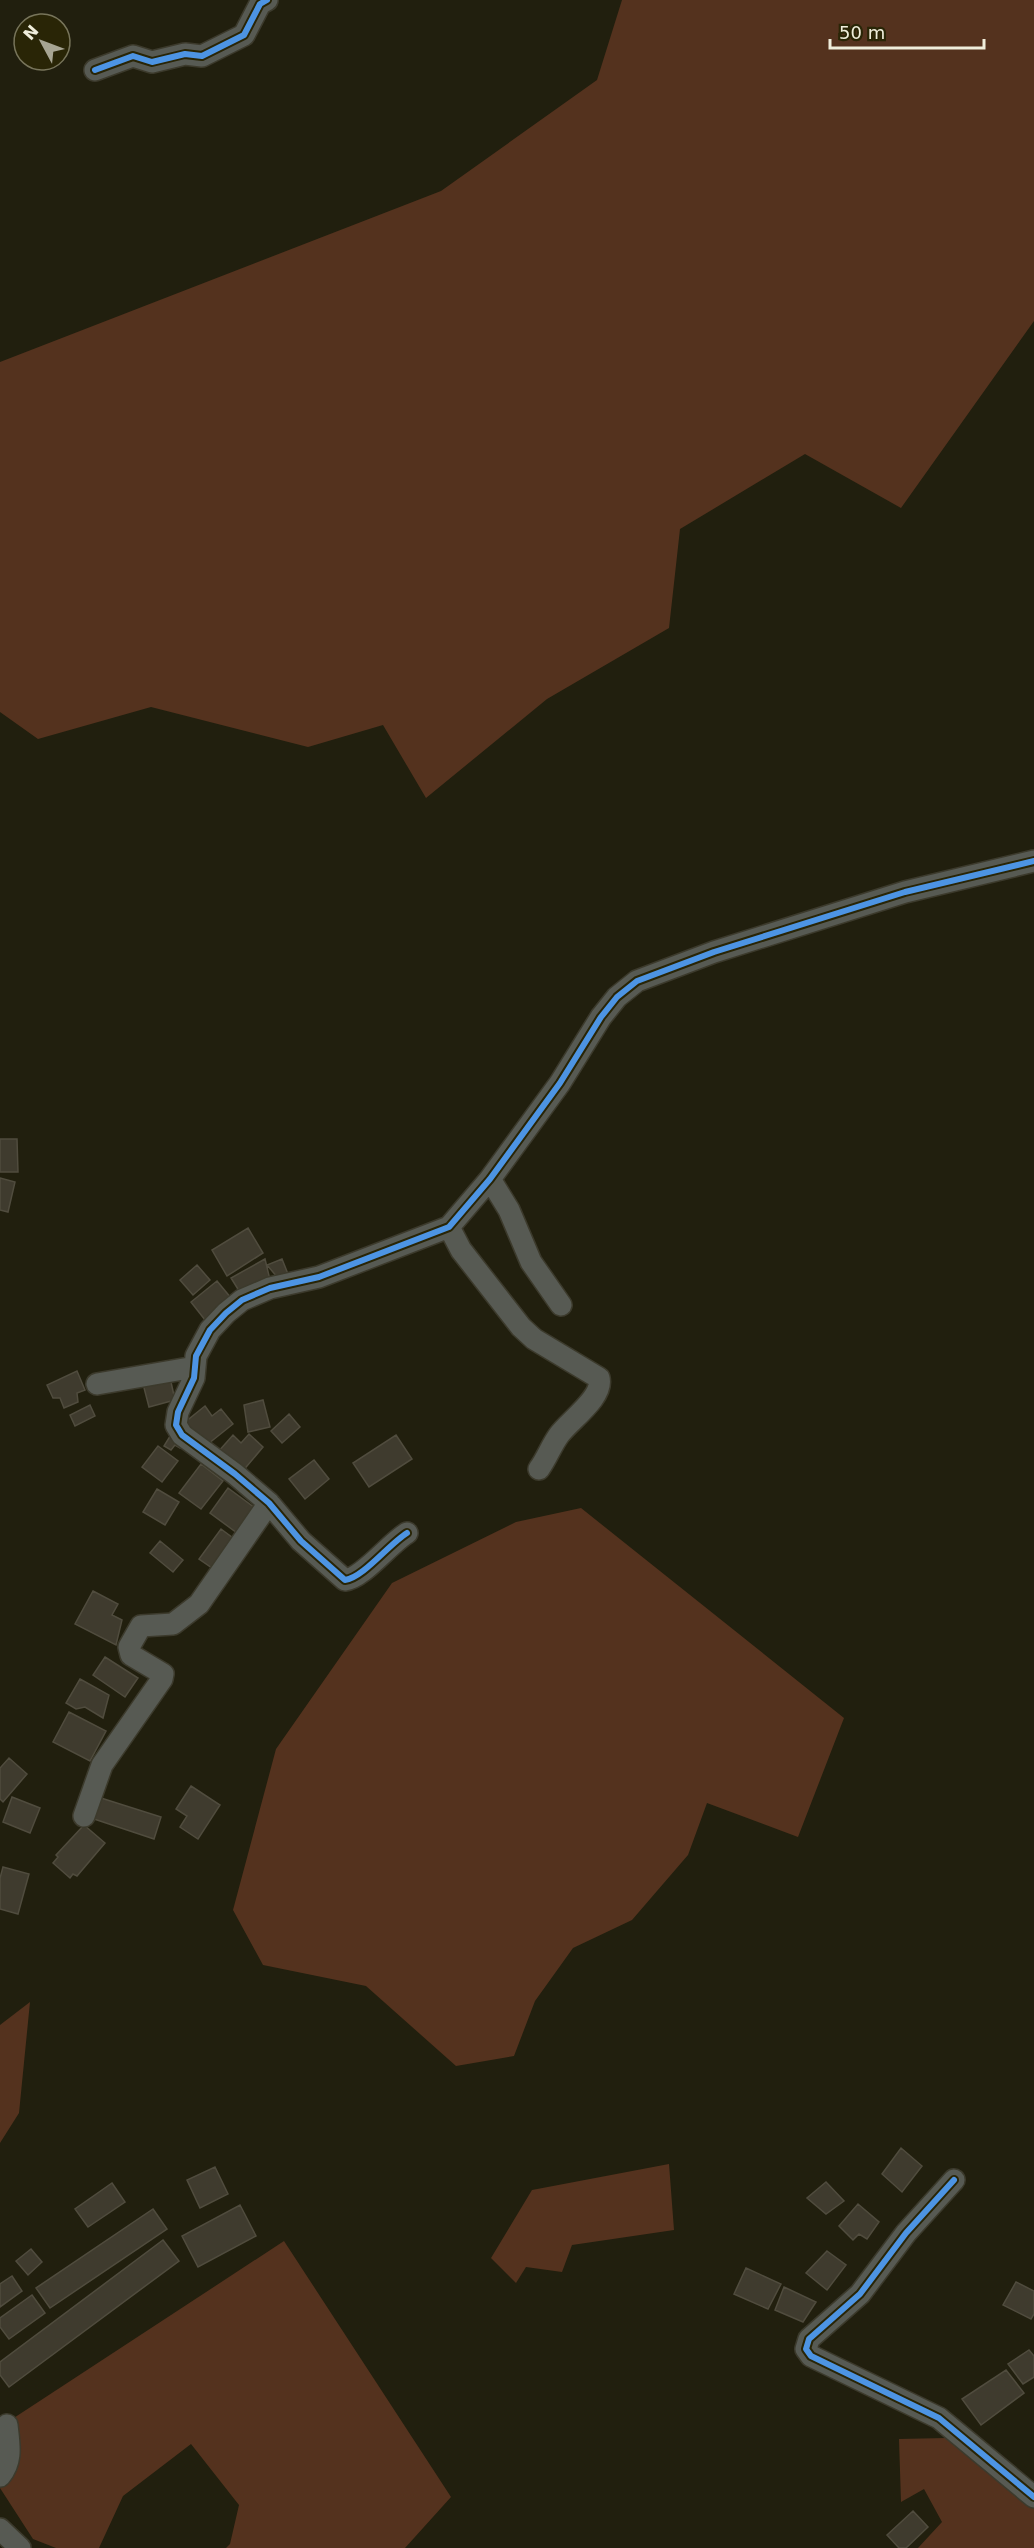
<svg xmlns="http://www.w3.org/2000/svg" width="1034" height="2548" font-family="'DejaVu Sans',sans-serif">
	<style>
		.green { fill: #54321e }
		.building { fill: #3f3b2e; stroke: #504c3e; stroke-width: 1.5 }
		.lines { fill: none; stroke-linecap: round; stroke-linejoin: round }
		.street-casing { stroke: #3c3a2c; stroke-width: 24 }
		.street { stroke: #575a53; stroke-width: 21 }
		.cycleway-casing { stroke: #292506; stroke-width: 10 }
		.cycleway { stroke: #4d94e3; stroke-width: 6 }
	</style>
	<rect width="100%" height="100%" fill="#211f0e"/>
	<path class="green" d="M622 0H1034V321L901 508 805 454 680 529 669 628 547 699 426 798 383 725 308 747 151 707 38 739 0 712V362L441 191 597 80Z
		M581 1508 844 1718 798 1837 707 1803 688 1855 632 1920 573 1948 535 2001 514 2056 456 2066 366 1986 263 1965 233 1910 276 1749 392 1583 516 1522Z
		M30 2002 19 2113 0 2143V2025Z
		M669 2164 674 2230 572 2245 562 2272 526 2267 516 2283 491 2258 532 2190Z
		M284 2241 451 2497 405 2548H226L230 2544 239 2505 191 2444 123 2496 99 2548H56L33 2539 0 2488V2427Z
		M946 2438 1034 2492V2548H918L942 2522 924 2489 901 2502 899 2439Z"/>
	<path class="building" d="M0 1139H17L18 1172H0Z
		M0 1178 15 1182 8 1212 0 1210Z
		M248 1228 263 1253 227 1276 212 1250Z
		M265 1259 271 1284 241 1294 231 1278Z
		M282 1259 288 1274 278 1278 267 1265Z
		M197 1265 210 1280 193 1295 180 1280Z
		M217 1281 231 1298 205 1320 191 1302Z
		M77 1371 85 1390 77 1393 78 1402 64 1408 60 1398H53L47 1385Z
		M169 1373 175 1400 149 1407 142 1380Z
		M263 1400 270 1427 248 1432 244 1405Z
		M90 1405 95 1416 75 1426 70 1415Z
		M205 1406 212 1416 221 1409 233 1424 203 1448 184 1423Z
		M289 1414 300 1427 282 1443 271 1431Z
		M172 1433 184 1441 180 1448 175 1445 171 1450 164 1446Z
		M249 1434 263 1447 242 1472 218 1452 233 1435 241 1443Z
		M396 1435 412 1459 369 1487 353 1463Z
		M158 1446 178 1461 162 1482 142 1467Z
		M314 1460 329 1479 305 1499 289 1479Z
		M201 1464 223 1481 201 1509 179 1493Z
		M228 1488 255 1508 237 1533 210 1513Z
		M157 1489 179 1502 165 1525 143 1512Z
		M221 1529 233 1538 212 1568 199 1559Z
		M160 1541 183 1560 173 1572 150 1553Z
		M93 1591 118 1604 112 1615 122 1620 116 1645 75 1624Z
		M105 1657 138 1678 125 1697 93 1675Z
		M80 1679 109 1695 103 1718 85 1707 76 1709 66 1703Z
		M69 1712 106 1731 90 1761 53 1742Z
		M9 1758 27 1774 3 1802 0 1799V1768Z
		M191 1786 220 1805 198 1839 180 1827 187 1816 176 1809Z
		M12 1797 40 1808 30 1833 3 1822Z
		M101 1798 161 1817 154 1839 94 1819Z
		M84 1825 105 1843 77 1876 73 1874 70 1878 53 1863 58 1857 56 1855Z
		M3 1867 29 1874 18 1914 0 1909V1878Z
		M901 2148 922 2166 902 2192 882 2174Z
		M215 2167 228 2194 200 2208 187 2180Z
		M826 2182 844 2201 826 2214 807 2198Z
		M112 2183 125 2202 88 2227 75 2209Z
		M858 2204 879 2222 867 2239 859 2234 853 2240 839 2226Z
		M240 2205 256 2236 198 2267 182 2236Z
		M153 2209 167 2229 50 2308 36 2288Z
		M163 2240 179 2261 9 2387 0 2375V2362Z
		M31 2249 42 2262 28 2275 16 2261Z
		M827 2251 846 2265 827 2290 806 2273Z
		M746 2268 781 2284 768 2309 734 2294Z
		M12 2276 22 2291 0 2307V2284Z
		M1016 2282 1034 2291V2314L1031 2319 1003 2305Z
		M784 2287 816 2302 803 2322 775 2310Z
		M32 2295 45 2313 9 2339 0 2327V2318Z
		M1029 2350 1034 2356V2377L1023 2384 1008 2364Z
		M1006 2370 1024 2393 981 2425 962 2399Z
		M913 2511 928 2527 906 2548H899L887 2535Z"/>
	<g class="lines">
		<defs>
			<path id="street" d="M95 70 133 56 152 62 185 54 202 56 244 35 260 4 267 0
				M490 1179 509 1210 531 1262 561 1305
				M449 1227 461 1250 521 1327 534 1339 599 1378C604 1397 570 1420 559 1435 551 1446 547 1458 539 1469
				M97 1384 195 1367
				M407 1533C389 1544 363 1578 345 1580L301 1541 269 1503 235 1474 182 1435 176 1425 178 1412 194 1378 196 1356 210 1330 226 1313 242 1300 270 1288 319 1277 449 1227 490 1179 560 1083 601 1017 617 997 637 981 714 952 905 892 1034 861
				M84 1816 102 1765 162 1679 163 1674 131 1655 129 1647 141 1626 173 1624 199 1604 269 1503
				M954 2180 906 2233 860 2294 809 2339 806 2349 811 2356 939 2418 1034 2497
				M0 2476C13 2461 9 2444 7 2425
				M0 2529 20 2548"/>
		</defs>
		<use href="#street" class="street-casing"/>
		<use href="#street" class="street"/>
		<defs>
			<path id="cycleway" d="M95 70 133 56 152 62 185 54 202 56 244 35 260 4 267 0
				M407 1533C389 1544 363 1578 345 1580L301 1541 269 1503 235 1474 182 1435 176 1425 178 1412 194 1378 196 1356 210 1330 226 1313 242 1300 270 1288 319 1277 449 1227 490 1179 560 1083 601 1017 617 997 637 981 714 952 905 892 1034 861
				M954 2180 906 2233 860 2294 809 2339 806 2349 811 2356 939 2418 1034 2497"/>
		</defs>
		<use href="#cycleway" class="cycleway-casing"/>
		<use href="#cycleway" class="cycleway"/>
	</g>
	<g transform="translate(42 42) rotate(311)"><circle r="28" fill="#292506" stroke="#78755b" stroke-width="1.5"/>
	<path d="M0-4.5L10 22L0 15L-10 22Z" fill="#a7a593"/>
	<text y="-9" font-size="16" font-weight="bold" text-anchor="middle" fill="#efeddb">N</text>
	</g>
	<path d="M830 39v9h154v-9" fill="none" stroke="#efeddb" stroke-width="3"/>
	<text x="839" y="39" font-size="18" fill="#efeddb" stroke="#292506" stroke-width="4.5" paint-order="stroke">50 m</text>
</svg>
